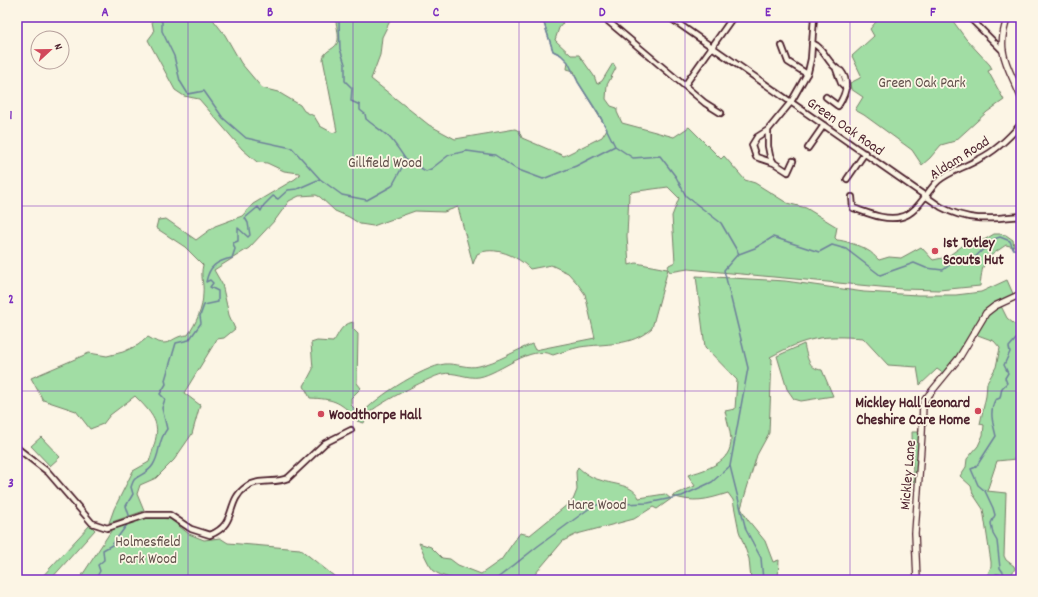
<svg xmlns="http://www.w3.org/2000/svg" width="1038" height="597" font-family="Dekko,sans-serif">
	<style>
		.green { fill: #a1dda4; stroke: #767e68; fill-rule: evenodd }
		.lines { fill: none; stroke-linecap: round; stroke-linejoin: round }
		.stream { stroke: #6d809a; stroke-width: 1.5 }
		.minor-casing { stroke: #4a1f2b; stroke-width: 8 }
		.tertiary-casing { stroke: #4a1f2b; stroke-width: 8 }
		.minor { stroke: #fcf5e5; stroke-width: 4.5 }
		.tertiary { stroke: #fcf5e5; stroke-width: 5.5 }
		.grid { fill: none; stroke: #7b2cbf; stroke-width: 1; stroke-opacity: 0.55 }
		.poi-dot { fill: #d1495b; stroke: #fcf5e5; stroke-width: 1.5 }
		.labels { text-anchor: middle; stroke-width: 3.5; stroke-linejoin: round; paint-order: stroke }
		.park-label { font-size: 15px; fill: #604e49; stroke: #fcf5e5 }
		.street-label { font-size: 15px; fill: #4a1f2b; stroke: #fcf5e5 }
		.poi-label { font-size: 15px; font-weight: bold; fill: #4a1f2b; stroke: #fcf5e5; text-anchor: start }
		.neatline { fill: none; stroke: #7b2cbf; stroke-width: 1.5 }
		.grid-label { font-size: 13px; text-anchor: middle; font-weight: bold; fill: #7b2cbf }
	</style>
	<rect width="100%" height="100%" fill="#fcf5e5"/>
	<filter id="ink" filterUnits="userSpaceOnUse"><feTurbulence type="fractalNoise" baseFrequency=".025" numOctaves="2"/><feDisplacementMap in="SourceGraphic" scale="8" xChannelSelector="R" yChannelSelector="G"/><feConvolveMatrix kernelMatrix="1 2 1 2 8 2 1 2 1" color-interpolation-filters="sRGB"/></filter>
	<g filter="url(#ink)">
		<path class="green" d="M151 17H211L225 35 241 63 262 88 278 92 300 105 304 111 314 116 320 126 333 133 337 131 323 59C324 49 337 50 338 40 339 33 336 24 335 17H392L382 37 380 55 371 79 429 125 455 139 515 129 519 131 522 138 564 156 602 137 607 129 578 82 574 71 567 69 568 62 561 55 553 51 542 17H557L563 23 559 28 555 40 571 55H579L594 76 597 84 602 81 613 63 616 68 607 85 606 99 611 106 617 108V112L622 123 674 137 689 127 721 159 724 156 745 180 755 183 787 203 806 208 837 227 835 238 837 240C843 240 861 246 867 250 872 252 875 257 879 260L889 257 901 258 921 247 933 260 947 257 972 239 984 240 994 234H1000L1006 235 1013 240 1014 247 1006 245C984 260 983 259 980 286L939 290 902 289 688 269 670 272 668 269 652 328C631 347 606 343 580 347 571 349 562 352 553 355 530 344 501 373 479 377 467 379 454 371 442 374 430 377 370 407 365 417 365 418 365 421 364 423L357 421C366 402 424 366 445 364 456 363 468 369 479 366 498 362 514 351 532 344L535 350 595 338 585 294 577 283 568 273 551 265 530 269C518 256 494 245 477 254L473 264 458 207 444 212 415 211 373 226 360 224 349 217 335 211 320 197 316 195 299 196 289 201 276 219 249 248 214 270 222 284 229 315 235 329 224 338 217 339 184 393 200 405 192 434 174 460 156 478 140 485 137 494 144 511 109 523 114 509 133 471 149 462C160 427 162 423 135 396L110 415 103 424 90 429 76 411 43 400 31 378 89 353 107 356 123 352 138 345 148 337C172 351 168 336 188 335 196 323 203 309 203 293 204 282 200 277 203 265L185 247 156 228 158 220 166 219 196 240 215 226 242 216 253 204 295 179 300 175 299 173 284 171 267 163 257 162 242 149 199 99 184 96 175 90 148 40 154 32ZM668 187 679 198 672 216 675 262 669 265 667 269 636 263 629 265 627 236 629 194 631 192Z
			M880 17H950L966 39 990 65 992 69 988 71 1004 100 987 112 955 141 941 145 930 158 922 165 912 150 864 115 855 110 863 97 851 89 850 83 860 78 861 75 852 56 874 36 870 29Z
			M696 276 785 281 864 292 918 295H956L981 292 1007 280 1014 296 993 304 984 311 960 354 944 374 937 369 920 385 917 367 888 365 863 338C821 335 808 337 770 357L772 359 769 433 757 455 741 508 748 520 765 541 773 562 779 560 778 580H751L749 559 739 531 733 500 728 493C706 500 694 503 672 496L695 486 688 475C705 470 732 463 731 439 730 430 727 420 725 411L735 409 737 380 705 347Z
			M1001 306 1007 318 1019 328 1021 326V424H1017L1016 459 997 461 987 491 1006 493 1004 556 1006 560 1014 566 1015 569 1007 580H985L991 567V562L983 509 973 494 971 486 960 476 966 467 967 459 978 446 983 435 984 425 980 424 986 396 987 383 996 367 1000 348 994 341 975 334C983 322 988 312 1001 306Z
			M353 322V329L358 334 357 383 361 388 351 398V405L358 412 355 417C339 401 333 399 310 398L304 386 313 369 311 343 317 341 333 342C340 333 340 325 353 322Z
			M804 344C807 356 808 369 822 370L833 396 801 401 794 399 787 389 777 356Z
			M912 432H919L916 485 913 481Z
			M41 437 60 457 50 466 31 446Z
			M578 467C584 473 592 478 600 480 614 485 633 484 639 498L665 494 671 499 657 509 653 507 634 519 577 534 563 541 530 580C508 580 449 586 433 570 427 563 423 551 419 543L431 547 442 558 450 559 458 565 481 574 501 560 520 533 530 535 573 500 577 490 576 472Z
			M145 517 170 519 189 534 204 540 220 538 228 543 300 549 339 580H79L111 531 117 526Z
			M90 525 95 530 50 580H39Z"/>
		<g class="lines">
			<path class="stream" d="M159 17 162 22V31L174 56 180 81 188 94 204 91 223 118 246 138 292 148 320 179 342 195 367 200 392 186 406 160 426 171 431 169 449 155 467 151 495 155 516 169 543 179 576 166 615 146 633 158 660 156 676 177 686 196 721 223 739 254 755 248 773 237 819 252 832 245 846 249 880 275 914 263 926 268 943 270 959 258 972 260 994 239 1000 237 1010 241 1013 249 1021 250
				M336 17 339 22 340 49 345 64V81L352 88 351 101 360 105V110L365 114 366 119C373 125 381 130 389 137 392 140 402 154 406 160
				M542 17 553 51 561 55 568 62 578 82 601 118 615 146
				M730 466 746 530 761 558 763 580
				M130 518 126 506 133 494 131 487C132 485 133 480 135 479 141 474 148 473 153 465 161 452 157 442 167 429L162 408 165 399 160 394 166 384 165 380 176 343 189 340 201 323 200 316 204 305 218 302V291L210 287 213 283 210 280 206 282C209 266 217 261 232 258L235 249 233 243 238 241V228L248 237 250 235 248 223 245 218 258 207 261 211 264 205 273 196 278 199 288 190 297 189 320 179
				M95 580 100 571 98 565 104 560 103 550 112 545 129 522
				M495 580 538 546 594 505 648 503 682 496 712 482 730 466 748 368 724 270 738 254
				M993 580 996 574 1005 575 1000 568 997 541 993 534 991 523 995 515 993 508 985 491 978 485 971 469 976 467 996 436C993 424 989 412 995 400L1000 398 1002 388 1007 383 1005 378 1008 373 1004 365 1010 352 1009 347 1016 339 1021 337"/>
			<defs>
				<path id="minor" d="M603 17 705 103 721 113
					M669 17 941 207C969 222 990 219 1021 216
					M969 17 1003 51
					M812 43C825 48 828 66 841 71 850 82 846 94 838 106L826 97
					M782 46 788 62 807 74
					M836 69 841 83 846 88
					M685 85 733 17
					M768 130 757 137 752 145 756 157 774 163
					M808 148 824 125
					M793 161 788 172 774 163 770 156 768 146V130L791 102 808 72 811 59 814 17
					M847 179 865 153
					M852 197 853 208C868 213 885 221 901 217 918 213 926 192 938 181 950 171 966 167 979 159 996 151 1009 138 1021 124
					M17 448 48 472 92 523 107 528 146 515H170L191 529 210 535C238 524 225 502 246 487 258 478 275 484 288 478L325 443 351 430"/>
				<path id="tertiary" d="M1008 17C994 52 1009 67 1021 97
					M917 580 915 533 922 433 923 402 959 358 986 313 995 306 1021 294"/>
			</defs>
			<use href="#minor" class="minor-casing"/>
			<use href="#tertiary" class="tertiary-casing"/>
			<use href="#minor" class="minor"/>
			<use href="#tertiary" class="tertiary"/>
		</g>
	</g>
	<path class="grid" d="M188 17V580M353 17V580M519 17V580M685 17V580M850 17V580M17 206H1021M17 391H1021"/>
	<g class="poi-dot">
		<circle cx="935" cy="251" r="4"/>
		<circle cx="978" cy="411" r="4"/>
		<circle cx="321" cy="414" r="4"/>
	</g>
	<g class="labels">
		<g class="park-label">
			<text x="922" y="87">Green Oak Park</text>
			<text x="385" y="167">Gillfield Wood</text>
			<text x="597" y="509">Hare Wood</text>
			<text x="148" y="546">Holmesfield<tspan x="148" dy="17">Park Wood</tspan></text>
		</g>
		<g class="street-label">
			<text transform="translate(846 126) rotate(35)" y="5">Green Oak Road</text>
			<text transform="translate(959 157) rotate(-32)" y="5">Aldam Road</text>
			<text transform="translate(907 475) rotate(-85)" y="5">Mickley Lane</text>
		</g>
		<g class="poi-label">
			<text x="943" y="247">1st Totley<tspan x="943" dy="17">Scouts Hut</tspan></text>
			<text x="970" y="407" text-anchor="end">Mickley Hall Leonard<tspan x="970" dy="17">Cheshire Care Home</tspan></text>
			<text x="329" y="419">Woodthorpe Hall</text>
		</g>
	</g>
	<rect width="1038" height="597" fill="none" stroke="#fcf5e5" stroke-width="44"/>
	<g transform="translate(50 50) rotate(68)"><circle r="19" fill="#fcf5e5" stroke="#b59f9b"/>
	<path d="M0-3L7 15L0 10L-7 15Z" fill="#d1495b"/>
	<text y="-6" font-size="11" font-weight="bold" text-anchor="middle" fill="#4a1f2b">N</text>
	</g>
	<rect x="22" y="22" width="994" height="553" class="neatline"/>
	<g class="grid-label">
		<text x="105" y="16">A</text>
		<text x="270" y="16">B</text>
		<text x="436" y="16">C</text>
		<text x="602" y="16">D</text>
		<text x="768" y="16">E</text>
		<text x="933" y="16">F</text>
		<text x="11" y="119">1</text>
		<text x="11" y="303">2</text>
		<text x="11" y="487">3</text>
	</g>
</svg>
